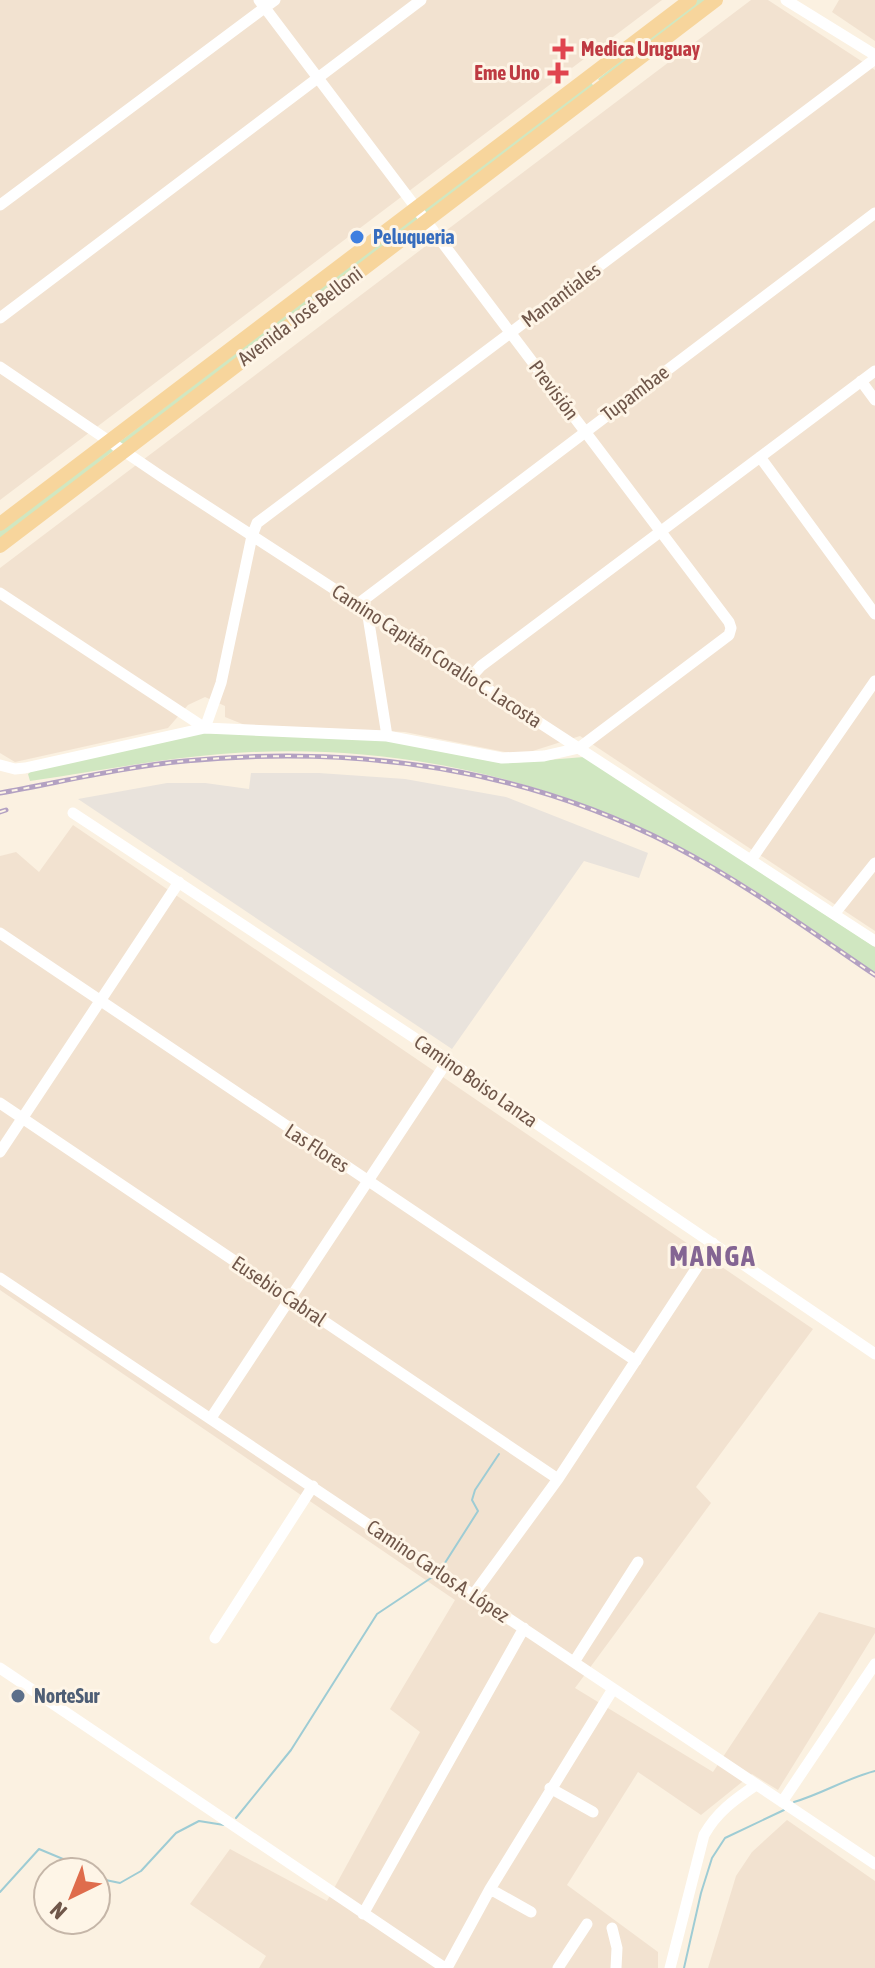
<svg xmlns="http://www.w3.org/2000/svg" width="875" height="1968" font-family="'Asap Condensed',sans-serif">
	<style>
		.residential { fill: #f2e2d0 }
		.industrial { fill: #e9e3dc }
		.grass { fill: #d0e7c1 }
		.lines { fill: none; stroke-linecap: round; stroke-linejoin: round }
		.stream { stroke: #9eccd4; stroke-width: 2 }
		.minor { stroke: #fff; stroke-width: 11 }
		.major { stroke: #f7d59c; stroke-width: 14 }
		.rail-casing { stroke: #b3a1c2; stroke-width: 5 }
		.rail { stroke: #fef5e7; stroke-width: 2; stroke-dasharray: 6; stroke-linecap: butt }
		.health-dot { fill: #e0444e; stroke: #fef5e7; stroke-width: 3 }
		.shop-dot { fill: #3f7fe0; stroke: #fef5e7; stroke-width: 3 }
		.service-dot { fill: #5c6f8a; stroke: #fef5e7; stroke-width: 3 }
		.labels { text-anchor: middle; stroke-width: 6; stroke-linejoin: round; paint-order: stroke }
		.health-label { font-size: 20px; font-weight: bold; fill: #be3a42; stroke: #fef5e7; text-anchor: start }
		.shop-label { font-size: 20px; font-weight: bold; fill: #366cbe; stroke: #fef5e7; text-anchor: start }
		.street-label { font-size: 20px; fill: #70574a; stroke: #fef5e7 }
		.service-label { font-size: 20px; font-weight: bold; fill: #4e5e75; stroke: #fef5e7; text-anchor: start }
		.district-label { font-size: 28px; font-weight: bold; letter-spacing: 2px; fill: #846593; stroke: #fef5e7 }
	</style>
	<rect width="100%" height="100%" fill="#fbf1e1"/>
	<path class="residential" d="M0 0H662L0 500Z
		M751 0H768L875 70V931L580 736 520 755 405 732 245 725 225 717V706L205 697 188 705 168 728 15 762 0 753V568Z
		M839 0H875V41L832 12Z
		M73 825 813 1329 696 1487 711 1503 575 1688 713 1772 819 1612 875 1628V1633L778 1790 752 1774 701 1815 638 1772 567 1885 658 1952V1968H259L266 1956 190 1904 230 1849 327 1901 420 1732 390 1709 455 1600 0 1290V856L16 852 39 872Z
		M787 1820 875 1881V1968H708L736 1876 752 1852Z"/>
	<path class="industrial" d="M251 773H319L405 779 506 797 648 853 639 878 584 861 452 1049 78 799 167 783H205L249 789Z"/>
	<path class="grass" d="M696 0H712L600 81 598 79Z
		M591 82 594 87 428 216 422 209Z
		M414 216 418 219 123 447 118 443Z
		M111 448 113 451 0 541V528Z
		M203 733 380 738 511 763 584 757 875 947V974C821 936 767 896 709 863 562 779 391 740 221 754 157 759 93 772 30 781L28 774 34 769Z"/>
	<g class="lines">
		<path class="stream" d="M443 1566 478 1511 472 1500 475 1490 499 1454
			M794 1802C822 1794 847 1778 875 1771
			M236 1818 291 1750 377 1614 434 1576
			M96 1878 120 1883 141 1871 176 1833 199 1821 224 1825
			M0 1892 39 1849 63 1859 84 1872
			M684 1968 701 1893 712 1858 725 1838 784 1810"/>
		<path class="minor" d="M786 0 875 55
			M0 205 275 0
			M0 318 421 0
			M0 367 162 477 875 941
			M861 381 875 400
			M760 457 875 614
			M0 593 205 728 221 683 252 536 257 523 875 59
			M358 604 875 213
			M367 610 387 736
			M470 678 481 666 875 371
			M0 765 15 769 25 768 205 728 387 736 502 758 544 756 579 748 729 635 731 628 729 622 259 0
			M73 813 448 1060 534 1122 875 1354
			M751 860 875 681
			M835 913 875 863
			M0 933 636 1361
			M0 1103 558 1479
			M0 1152 179 882
			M0 1278 875 1864
			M211 1418 448 1060
			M473 1595 558 1479 713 1243
			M215 1638 313 1486
			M574 1662 638 1562
			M0 1668 445 1968
			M550 1788 593 1812
			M782 1802 875 1664
			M490 1889 531 1912
			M363 1914 524 1628
			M612 1928 617 1948 616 1968
			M447 1968 490 1889 613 1689
			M558 1968 587 1924
			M670 1968 704 1835C717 1812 734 1800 756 1785"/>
		<path class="major" d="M0 524 690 0
			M0 546 716 0"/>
		<defs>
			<path id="rail" d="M0 793C61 782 123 767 185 761 353 745 520 767 672 845 743 882 809 930 875 975
				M0 812 6 810"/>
		</defs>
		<use href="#rail" class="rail-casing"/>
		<use href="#rail" class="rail"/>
	</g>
	<g class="health-dot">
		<path d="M559 37h8v8h8v8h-8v8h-8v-8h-8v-8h8z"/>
		<path d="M554 61h8v8h8v8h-8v8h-8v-8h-8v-8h8z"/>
	</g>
	<circle class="shop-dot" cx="357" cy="237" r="8"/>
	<circle class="service-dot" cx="18" cy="1696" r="8"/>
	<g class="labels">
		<g class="health-label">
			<text x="581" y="56">Medica Uruguay</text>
			<text x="540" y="80" text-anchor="end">Eme Uno</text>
		</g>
		<g class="shop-label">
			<text x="373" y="244">Peluqueria</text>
		</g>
		<g class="street-label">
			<text transform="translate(561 295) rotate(-37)" y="7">Manantiales</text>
			<text transform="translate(300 316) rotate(-37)" y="7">Avenida José Belloni</text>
			<text transform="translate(554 390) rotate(53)" y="7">Previsión</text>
			<text transform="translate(635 393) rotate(-37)" y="7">Tupambae</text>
			<text transform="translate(437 656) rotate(33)" y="7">Camino Capitán Coralio C. Lacosta</text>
			<text transform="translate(476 1081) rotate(35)" y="7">Camino Boiso Lanza</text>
			<text transform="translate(317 1148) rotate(33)" y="7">Las Flores</text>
			<text transform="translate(279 1291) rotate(34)" y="7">Eusebio Cabral</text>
			<text transform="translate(438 1571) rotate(34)" y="7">Camino Carlos A. López</text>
		</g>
		<g class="service-label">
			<text x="34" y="1703">NorteSur</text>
		</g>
		<g class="district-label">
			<text x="713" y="1266">MANGA</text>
		</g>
	</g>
	<g transform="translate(72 1896) rotate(223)"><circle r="38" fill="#fef5e7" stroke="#c5b6a8" stroke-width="2"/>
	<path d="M0-6L14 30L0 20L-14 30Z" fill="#df6c4c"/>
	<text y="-12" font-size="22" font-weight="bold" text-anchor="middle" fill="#70574a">N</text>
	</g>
</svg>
